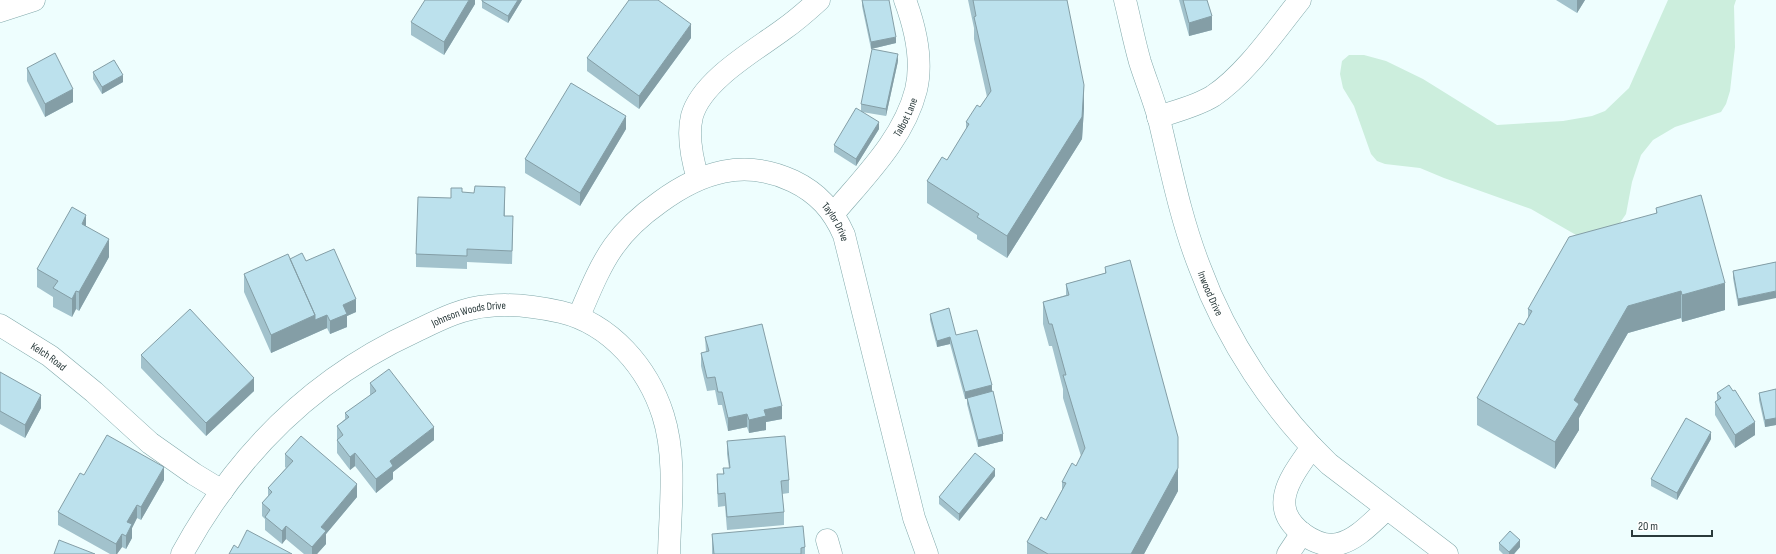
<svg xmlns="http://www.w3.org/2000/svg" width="1776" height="554" font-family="'Sofia Sans Condensed',sans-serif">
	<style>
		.green { fill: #ced }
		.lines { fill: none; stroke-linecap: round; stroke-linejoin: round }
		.minor-casing { stroke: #82a9ab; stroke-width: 23 }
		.minor { stroke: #fff; stroke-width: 22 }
		.wall { fill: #a2c2cc }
		.shaded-wall { fill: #849ea6 }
		.building { fill: #bce1ed; stroke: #849ea6 }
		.labels { text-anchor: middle; stroke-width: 3; stroke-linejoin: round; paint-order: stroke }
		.street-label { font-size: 11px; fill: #2a3a3b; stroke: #fff }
	</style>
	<rect width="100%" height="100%" fill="#eefefe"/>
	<path class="green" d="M1668 0H1736L1734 6 1735 47 1730 91 1726 104 1721 112 1675 127 1653 140 1641 155 1632 182 1626 214 1613 233 1590 243 1531 209 1444 178 1420 168 1385 164 1377 161 1371 154 1354 106 1343 88 1340 74 1342 61 1349 55H1364L1386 61 1423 79 1497 125 1563 121 1592 116 1605 111 1629 88Z"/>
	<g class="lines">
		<defs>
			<g id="minor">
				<path id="s1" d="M1125 0C1130 20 1134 41 1140 62 1146 81 1154 100 1159 119 1171 169 1181 220 1200 268 1226 339 1274 412 1329 464L1447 554"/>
				<path d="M0 11 34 0"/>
				<path d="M1158 117C1176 111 1197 106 1213 96 1246 74 1275 31 1300 0"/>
				<path d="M698 179C692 159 687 136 692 116 702 80 756 50 784 29 797 20 808 10 819 0"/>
				<path id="s2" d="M834 213C865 176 904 138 916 90 923 61 915 27 905 0"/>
				<path id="s3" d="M579 316C589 293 599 267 614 246 626 229 643 214 660 202 701 172 744 158 793 181 818 193 833 210 844 235L914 518 927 554"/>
				<path id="s4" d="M0 325 50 356 94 392 150 443 194 474 222 491"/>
				<path d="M1312 447C1292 476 1266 506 1303 534 1313 541 1325 547 1338 544 1357 540 1373 521 1387 509"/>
				<path d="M827 540 831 554"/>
				<path id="s5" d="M182 554C236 455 313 378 416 331 439 320 462 308 488 306 513 303 538 307 561 312 611 324 648 368 663 415 677 459 670 509 669 554"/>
				<path d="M1288 554 1302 533"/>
			</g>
		</defs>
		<use href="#minor" class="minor-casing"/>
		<use href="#minor" class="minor"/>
	</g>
	<path class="wall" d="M475 0V4L444 55 411 35V22Z
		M522 0 508 23 482 8V1Z
		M862 0 896 43 871 49 862 6Z
		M968 0H1067L1084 108 1082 139 1007 258 977 239V235L927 203V181L947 160 966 130V122L980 107 987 97 974 39V28Z
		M1179 0H1207L1212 30 1189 36Z
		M1556 0H1585L1577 13Z
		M691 38 639 109 587 71V58Z
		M898 61 886 116 862 112 879 129 856 166 834 152V145L861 111V104Z
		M27 68 73 102 45 117 27 81Z
		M93 72 123 82 102 94 93 79Z
		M626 129 580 206 525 173V159Z
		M462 192 505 200V216L513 229 512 264 467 262V269L416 267V254L451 198Z
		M1656 208 1725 310 1682 322 1681 318 1628 333 1579 418V430L1555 469 1477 425V398L1524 325 1528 318V309L1656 213Z
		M86 226 109 257 79 311 76 309 72 317 53 307V297L37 287V269Z
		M290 259 306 261 356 312 347 316V327L330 334 327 328 271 353 244 292V274Z
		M1776 262 1738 306 1733 278V271Z
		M1105 267 1178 491 1144 554H1027V542L1046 520 1062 490V482L1076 466 1081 456 1063 398V389L1052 346H1049L1043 324V302L1066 295V284L1105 273Z
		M930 314 956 335 992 392 1003 441 978 447 967 404V399H965L950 344 937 347 930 320Z
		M705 337 782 419 766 422V430L749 433 747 427 728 431 722 405H718L715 390 707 391 701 366V353L706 352Z
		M141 355 254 391 206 436 141 368Z
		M0 372 41 408 25 438 0 424Z
		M370 383 434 440 393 472V479L376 493 355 466 350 470 337 453V426L345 419V413L370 396Z
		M1776 389V425L1765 427 1759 400V393Z
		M1717 393 1755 435 1735 448 1715 415V402L1717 400Z
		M1711 439 1677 500 1651 486V479Z
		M727 441 789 480V493L782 494 784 512V525L727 530 725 506 718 507 717 487V474H723V468H729L727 454Z
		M285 454 357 497 326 534V544L317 554H304L286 539 282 544 265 530V519L262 516V503L268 496V488L286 468 285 467Z
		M84 475 164 480 141 520 137 518 132 528V538L126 549 122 547 117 554H110L58 525V512Z
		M995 476 959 521 939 504V497Z
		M712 534 805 547V554H712Z
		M1499 543 1520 547 1514 554H1503L1499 550Z"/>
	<path class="shaded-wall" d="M469 0H475V4L444 55V42Z
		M518 0H522L508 23V16Z
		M1577 0H1585L1577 13Z
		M1212 16V30L1189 36V23Z
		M691 24V38L639 109V96Z
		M896 37V43L871 49V42Z
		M898 54V61L886 116V109Z
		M123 75V82L102 94V87Z
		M1084 85V108L1082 139 1007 258V236Z
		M73 89V102L45 117V104Z
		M626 116V129L580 206V193Z
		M879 122V129L856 166V159Z
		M86 215V233L82 224Z
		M109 239V257L79 311V292Z
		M1725 283V310L1682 322V295Z
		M76 291V309L72 317V299Z
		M1681 291V318L1628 333 1579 418V430L1555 469V442L1574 400 1628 306Z
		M1776 291V298L1738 306V299Z
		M356 299V312L347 316V327L330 334V321L343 305Z
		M315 315H327V328L271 353V335Z
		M950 337V344L937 347V341Z
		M254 378V391L206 436V423Z
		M992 385V392L965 399V392Z
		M41 395V408L25 438V425Z
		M782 406V419L766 422V430L749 433V420L764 410Z
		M747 414V427L728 431V418Z
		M1776 418V425L1765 427V420Z
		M1755 422V435L1735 448V435Z
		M434 427V440L393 472V479L376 493V479L390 461Z
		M1711 432V439L1677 500V493Z
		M1003 434V441L978 447V440Z
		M355 453V466L350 470V457Z
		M164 467V480L141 520V507Z
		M1178 468V491L1144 554H1131Z
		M995 469V476L959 521V514Z
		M357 484V497L326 534V544L317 554H312V547L321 527Z
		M137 505V518L132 528V538L126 549V536L127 522Z
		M286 526V539L282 544V531Z
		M122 534V547L117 554H116V544Z
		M1520 540V547L1514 554H1509V552Z"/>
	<path class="building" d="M425 0H469L444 42 411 22Z
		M482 0H518L508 16 482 1Z
		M629 0H658L691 24 639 96 587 58Z
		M862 0H889L896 37 871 42Z
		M973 0H1067L1084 85 1082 117 1007 236 977 217 979 214 927 181 942 157 947 160 969 124 966 122 977 105 980 107 991 91 974 17 976 16Z
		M1183 0H1207L1212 16 1189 23Z
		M872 49 898 54 886 109 861 104Z
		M55 53 73 89 45 104 27 68Z
		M114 60 123 75 102 87 93 72Z
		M571 83 626 116 580 193 525 159Z
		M856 108 879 122 856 159 834 145Z
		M475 186 505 187 504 216H513L512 251 467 249V256L416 254 418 197 451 198V188H462V192L474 193Z
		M1701 195 1725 283 1682 295 1681 291 1628 306 1574 400 1579 404 1555 442 1477 398 1519 323 1524 325 1532 311 1528 309 1569 237 1657 213 1656 208Z
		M72 207 86 215 82 224 109 239 79 292 76 291 72 299 53 288 58 281 37 269Z
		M334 249 356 299 343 305 347 314 330 321 327 315 315 320V315L290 259 302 253 306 261Z
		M288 254 315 315 271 335 244 274Z
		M1130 260 1178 437V468L1131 554H1048L1027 542 1041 517 1046 520 1066 483 1062 482 1072 463 1076 466 1085 448 1063 375H1066L1052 324H1049L1043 302 1069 295 1066 284 1106 273 1105 267Z
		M1776 262V291L1738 299 1733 271Z
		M949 308 956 335 977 330 992 385 965 392 950 337 937 341 930 314Z
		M190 309 254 378 206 423 141 355Z
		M762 324 782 406 764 410 766 416 749 420 747 414 728 418 722 392H718L715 377 707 378 701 353 709 351 705 337Z
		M389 369 434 427 390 461 393 466 376 479 355 453 350 457 337 440 343 435 337 426 349 417 345 413 376 391 370 383Z
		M0 372 41 395 25 425 0 411Z
		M1729 385 1733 391 1735 390 1755 422 1735 435 1715 402 1721 398 1717 393Z
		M1776 389V418L1765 420 1759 393Z
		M993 391 1003 434 978 440 967 398Z
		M1686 418 1711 432 1677 493 1651 479Z
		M107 435 164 467 141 507 137 505 127 522 132 524 126 536 122 534 116 544 58 512 80 473 84 475Z
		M301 436 357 484 321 527 326 531 312 547 286 526 282 531 265 517 270 510 262 503 272 492 268 488 293 461 285 454Z
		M785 436 789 480 781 481 784 512 727 517 725 493 718 494 717 474H724L723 468H730L727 441Z
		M975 453 995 469 959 514 939 497Z
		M803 526 805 547 801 548V554H714L712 534Z
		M247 530 292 554H229L234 545 238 548Z
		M1510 531 1520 540 1509 552 1499 543Z
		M59 540 95 554H54Z"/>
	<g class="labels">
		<g class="street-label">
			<text dy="4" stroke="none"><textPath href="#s2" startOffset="120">Talbot Lane</textPath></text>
			<text dy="4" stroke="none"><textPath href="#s3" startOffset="345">Taylor Drive</textPath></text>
			<text dy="4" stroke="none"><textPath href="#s1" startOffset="306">Inwood Drive</textPath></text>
			<text dy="4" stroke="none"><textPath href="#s5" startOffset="385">Johnson Woods Drive</textPath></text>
			<text dy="4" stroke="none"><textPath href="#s4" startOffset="58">Kelch Road</textPath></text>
		</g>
	</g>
	<path d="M1632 530v6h80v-6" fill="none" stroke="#2a3a3b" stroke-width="2"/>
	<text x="1638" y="530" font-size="12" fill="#2a3a3b" stroke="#ffffff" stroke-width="3" paint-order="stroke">20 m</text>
</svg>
